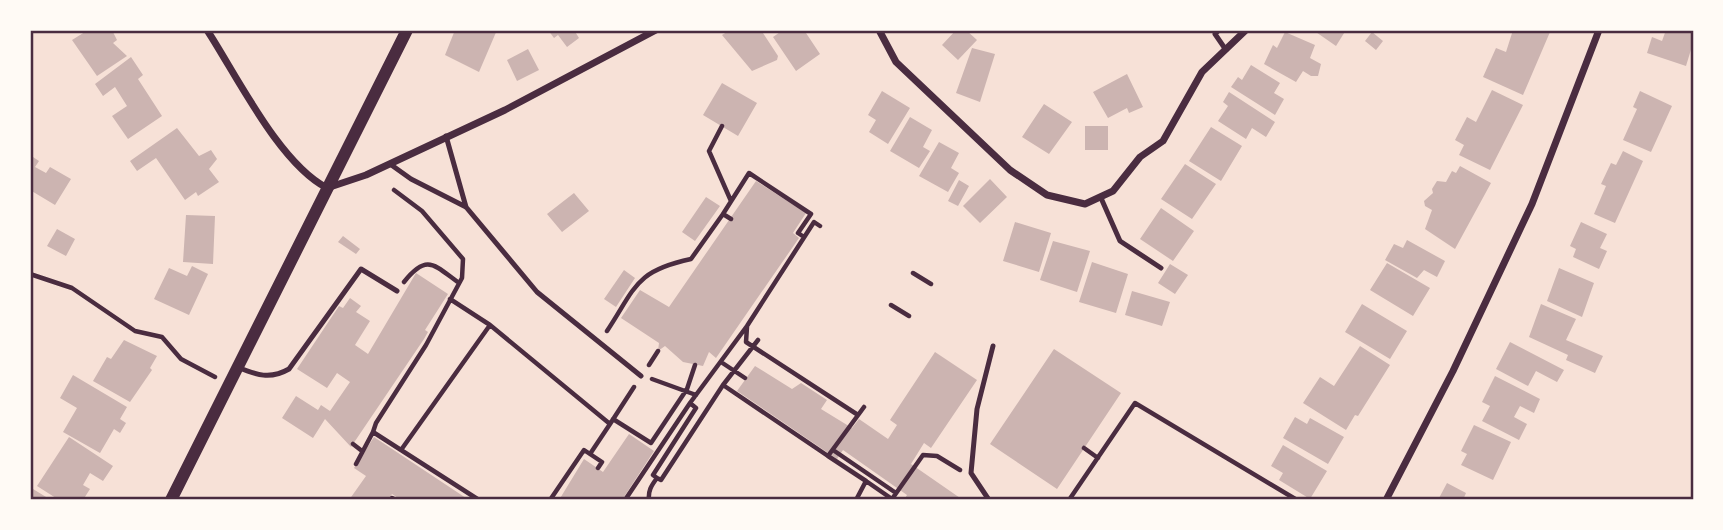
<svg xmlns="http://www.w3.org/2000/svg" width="1723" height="530" font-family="'Roboto Condensed',sans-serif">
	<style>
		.building { fill: #ccb4b1 }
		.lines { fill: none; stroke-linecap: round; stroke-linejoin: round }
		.path { stroke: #4a2c40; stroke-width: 4.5 }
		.service { stroke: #4a2c40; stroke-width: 5 }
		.minor { stroke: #4a2c40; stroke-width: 7 }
		.tertiary { stroke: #4a2c40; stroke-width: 12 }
		.neatline { fill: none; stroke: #4a2c40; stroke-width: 2.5 }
	</style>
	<rect width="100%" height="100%" fill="#f7e1d7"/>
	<path class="building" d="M88 30H112L117 40 113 43 127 56 97 76 72 40Z
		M455 30H497L479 72 445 55Z
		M548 30H574L579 38 567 47 558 35 554 38Z
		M730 30H761L778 56 777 60 752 71 722 35Z
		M783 30H804L820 54 796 71 773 37Z
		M956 30H966L977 40 958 60 942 45Z
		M1313 30H1346L1336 46Z
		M1513 30 1550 32 1523 95 1483 77 1496 48 1506 52Z
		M1666 30H1693V43L1686 66 1647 53 1652 37 1662 41Z
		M1285 32 1315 45 1310 58 1321 64 1318 76H1311L1303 71 1296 82 1264 64 1273 45 1277 48Z
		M1372 32 1383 41 1376 50 1365 41Z
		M972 48 995 54 980 102 956 93Z
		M528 49 539 70 517 81 507 60Z
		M131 57 143 75 138 79 162 116 128 139 112 116 127 106 115 87 103 96 95 84Z
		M1251 65 1280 83 1274 93 1284 99 1275 115 1231 87 1238 77 1242 80Z
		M1127 74 1143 107 1129 113 1127 108 1108 118 1093 92Z
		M722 83 757 103 738 136 703 115Z
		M1492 90 1523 105 1490 170 1459 155 1464 145 1455 140 1467 117 1476 122Z
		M882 91 910 108 888 144 869 132 876 120 868 115Z
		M1640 91 1672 106 1651 152 1623 140 1637 109 1633 107Z
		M1229 92 1275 122 1266 137 1252 128 1246 139 1218 121 1228 106 1223 102Z
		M1044 104 1072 122 1049 154 1022 137Z
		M910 117 932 130 923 147 930 151 919 168 890 151Z
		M1085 126H1108V150H1085Z
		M1211 127 1242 146 1221 181 1189 161Z
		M177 128 199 156 211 150 217 159 209 169 219 182 198 196 196 192 185 200 156 158 137 171 130 161Z
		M939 142 959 153 951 168 959 173 948 192 919 176Z
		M1623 151 1643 161 1615 223 1594 214 1606 186 1601 184 1611 163 1616 165Z
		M30 155 39 161 35 167 46 173 50 167 71 179 55 205 30 190Z
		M1185 164 1216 184 1192 219 1161 199Z
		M1460 166 1491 183 1455 249 1425 229 1432 210 1425 206 1424 201 1433 193 1432 189 1437 181 1446 182 1452 171 1456 173Z
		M990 179 1007 197 980 223 963 206Z
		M959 180 969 186 958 206 948 201Z
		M756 181 806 213 793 233 799 238 716 358 709 352 703 366 683 362 665 346 658 351 659 343 621 318 640 290 669 307Z
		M574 193 589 211 562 232 547 214Z
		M706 197 720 206 695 241 682 232Z
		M1161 208 1194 231 1173 261 1140 239Z
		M186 215 215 216 213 264 183 262Z
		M1015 222 1051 233 1039 272 1003 261Z
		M1581 222 1607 234 1600 248 1607 251 1599 269 1573 257 1576 249 1570 246Z
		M57 229 75 239 66 256 47 246Z
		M343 236 360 249 356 254 338 242Z
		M1407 240 1445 261 1437 277 1424 270 1417 278 1385 260 1394 244 1403 248Z
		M1053 241 1090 251 1077 292 1040 280Z
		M1092 262 1128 274 1116 313 1079 302Z
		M1387 263 1430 288 1413 316 1370 290Z
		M1170 264 1188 275 1175 294 1158 283Z
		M192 266 208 274 189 315 154 299 169 268 187 276Z
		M1559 268 1594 283 1582 317 1547 301Z
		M624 270 635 278 616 307 604 299Z
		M416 273 448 294 425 330 428 332 424 339 351 447 325 419 313 438 282 418 296 396 318 410 321 405 330 411 350 382 337 373 327 388 297 369 339 306 343 308 350 298 361 306 356 312 370 321 355 345 368 354Z
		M1132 291 1170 302 1162 326 1125 315Z
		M1362 304 1407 331 1390 359 1345 332Z
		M1541 304 1576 319 1566 340 1603 356 1595 373 1566 360 1568 355 1529 337Z
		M124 340 157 356 150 368 152 370 130 402 93 381 107 357 111 359Z
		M1510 342 1564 370 1557 382 1536 371 1528 386 1496 369Z
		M1360 346 1390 365 1358 416 1355 415 1346 430 1303 403 1320 377 1334 386Z
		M1054 349 1121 393 1057 489 990 444Z
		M935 352 977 380 931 448 924 443 911 464 963 500H904L907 495 843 450 837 459 737 391 755 366 792 389 801 383 827 400 821 409 852 428 859 419 888 439 897 425 890 420Z
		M73 375 127 407 120 419 126 423 120 433 114 429 100 453 63 432 77 408 60 398Z
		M1495 376 1540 399 1534 413 1520 406 1514 417 1527 424 1519 440 1482 421 1490 406 1482 402Z
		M1295 417 1307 424 1310 418 1344 437 1328 464 1283 438Z
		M1474 425 1511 442 1493 480 1461 465 1467 454 1461 451Z
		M629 434 654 451 622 500H559L584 459 603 472Z
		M69 437 113 466 103 481 90 473 83 485 90 489 83 500H59L37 486Z
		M374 437 469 500H401L392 494 388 500H349L366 476 354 468Z
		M1283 445 1327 471 1310 499 1279 480 1283 473 1271 466Z
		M1447 483 1466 493 1463 500H1438Z
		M33 489 51 500H30Z"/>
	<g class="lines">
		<path class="path" d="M722 126 709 151 731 201
			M723 214 749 173 811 214 798 233 804 237
			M913 273 931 284
			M30 274 72 288 135 331 162 337 181 359 215 377
			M404 282C427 253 434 265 459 283
			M450 299 490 325 610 424 634 387
			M891 305 909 316
			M747 327 746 342 858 415
			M607 331C636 287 635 271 691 259L723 214 731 219
			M721 362 745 378
			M649 365 658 351
			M652 379 696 395
			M723 385 828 456 864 407
			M613 419 651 443 687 389 695 365
			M373 432 376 423 426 345 462 278 463 259 422 211 394 190
			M353 444 362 451
			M1084 448 1098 458
			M833 450 896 493
			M590 454 602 462 598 468
			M828 456 866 481 856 500
			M356 464 373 432 401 450
			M657 478 653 475 696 408 690 403
			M866 481 892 499 923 455 937 456 960 470
			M391 500 392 498 396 500
			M479 500 401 450 490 325
			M550 500 584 450 590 454 610 424
			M625 500 690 403 747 326 814 222 820 226
			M649 500C648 491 651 486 657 478L661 480 723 385 758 340
			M1069 500 1135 403 1297 500"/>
		<path class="service" d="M1219 30 1215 34 1226 50
			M446 136 466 207
			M390 164 411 179 466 207 537 292 641 376
			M1101 198 1120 241 1161 268
			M237 367C257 375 270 380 289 369L361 269 397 291
			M989 500 971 473 977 409 993 346"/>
		<path class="minor" d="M207 30C237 76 279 163 327 188L366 175 505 110 656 30
			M879 30 896 62 1010 170 1047 195 1085 204 1113 191 1140 157 1163 141 1202 72 1246 30
			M1386 500 1453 371 1532 204 1599 30"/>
		<path class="tertiary" d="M171 500 407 30"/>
	</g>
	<rect width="1723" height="530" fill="none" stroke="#fffaf5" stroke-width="63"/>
	<rect x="32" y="32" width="1660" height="466" class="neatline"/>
</svg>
